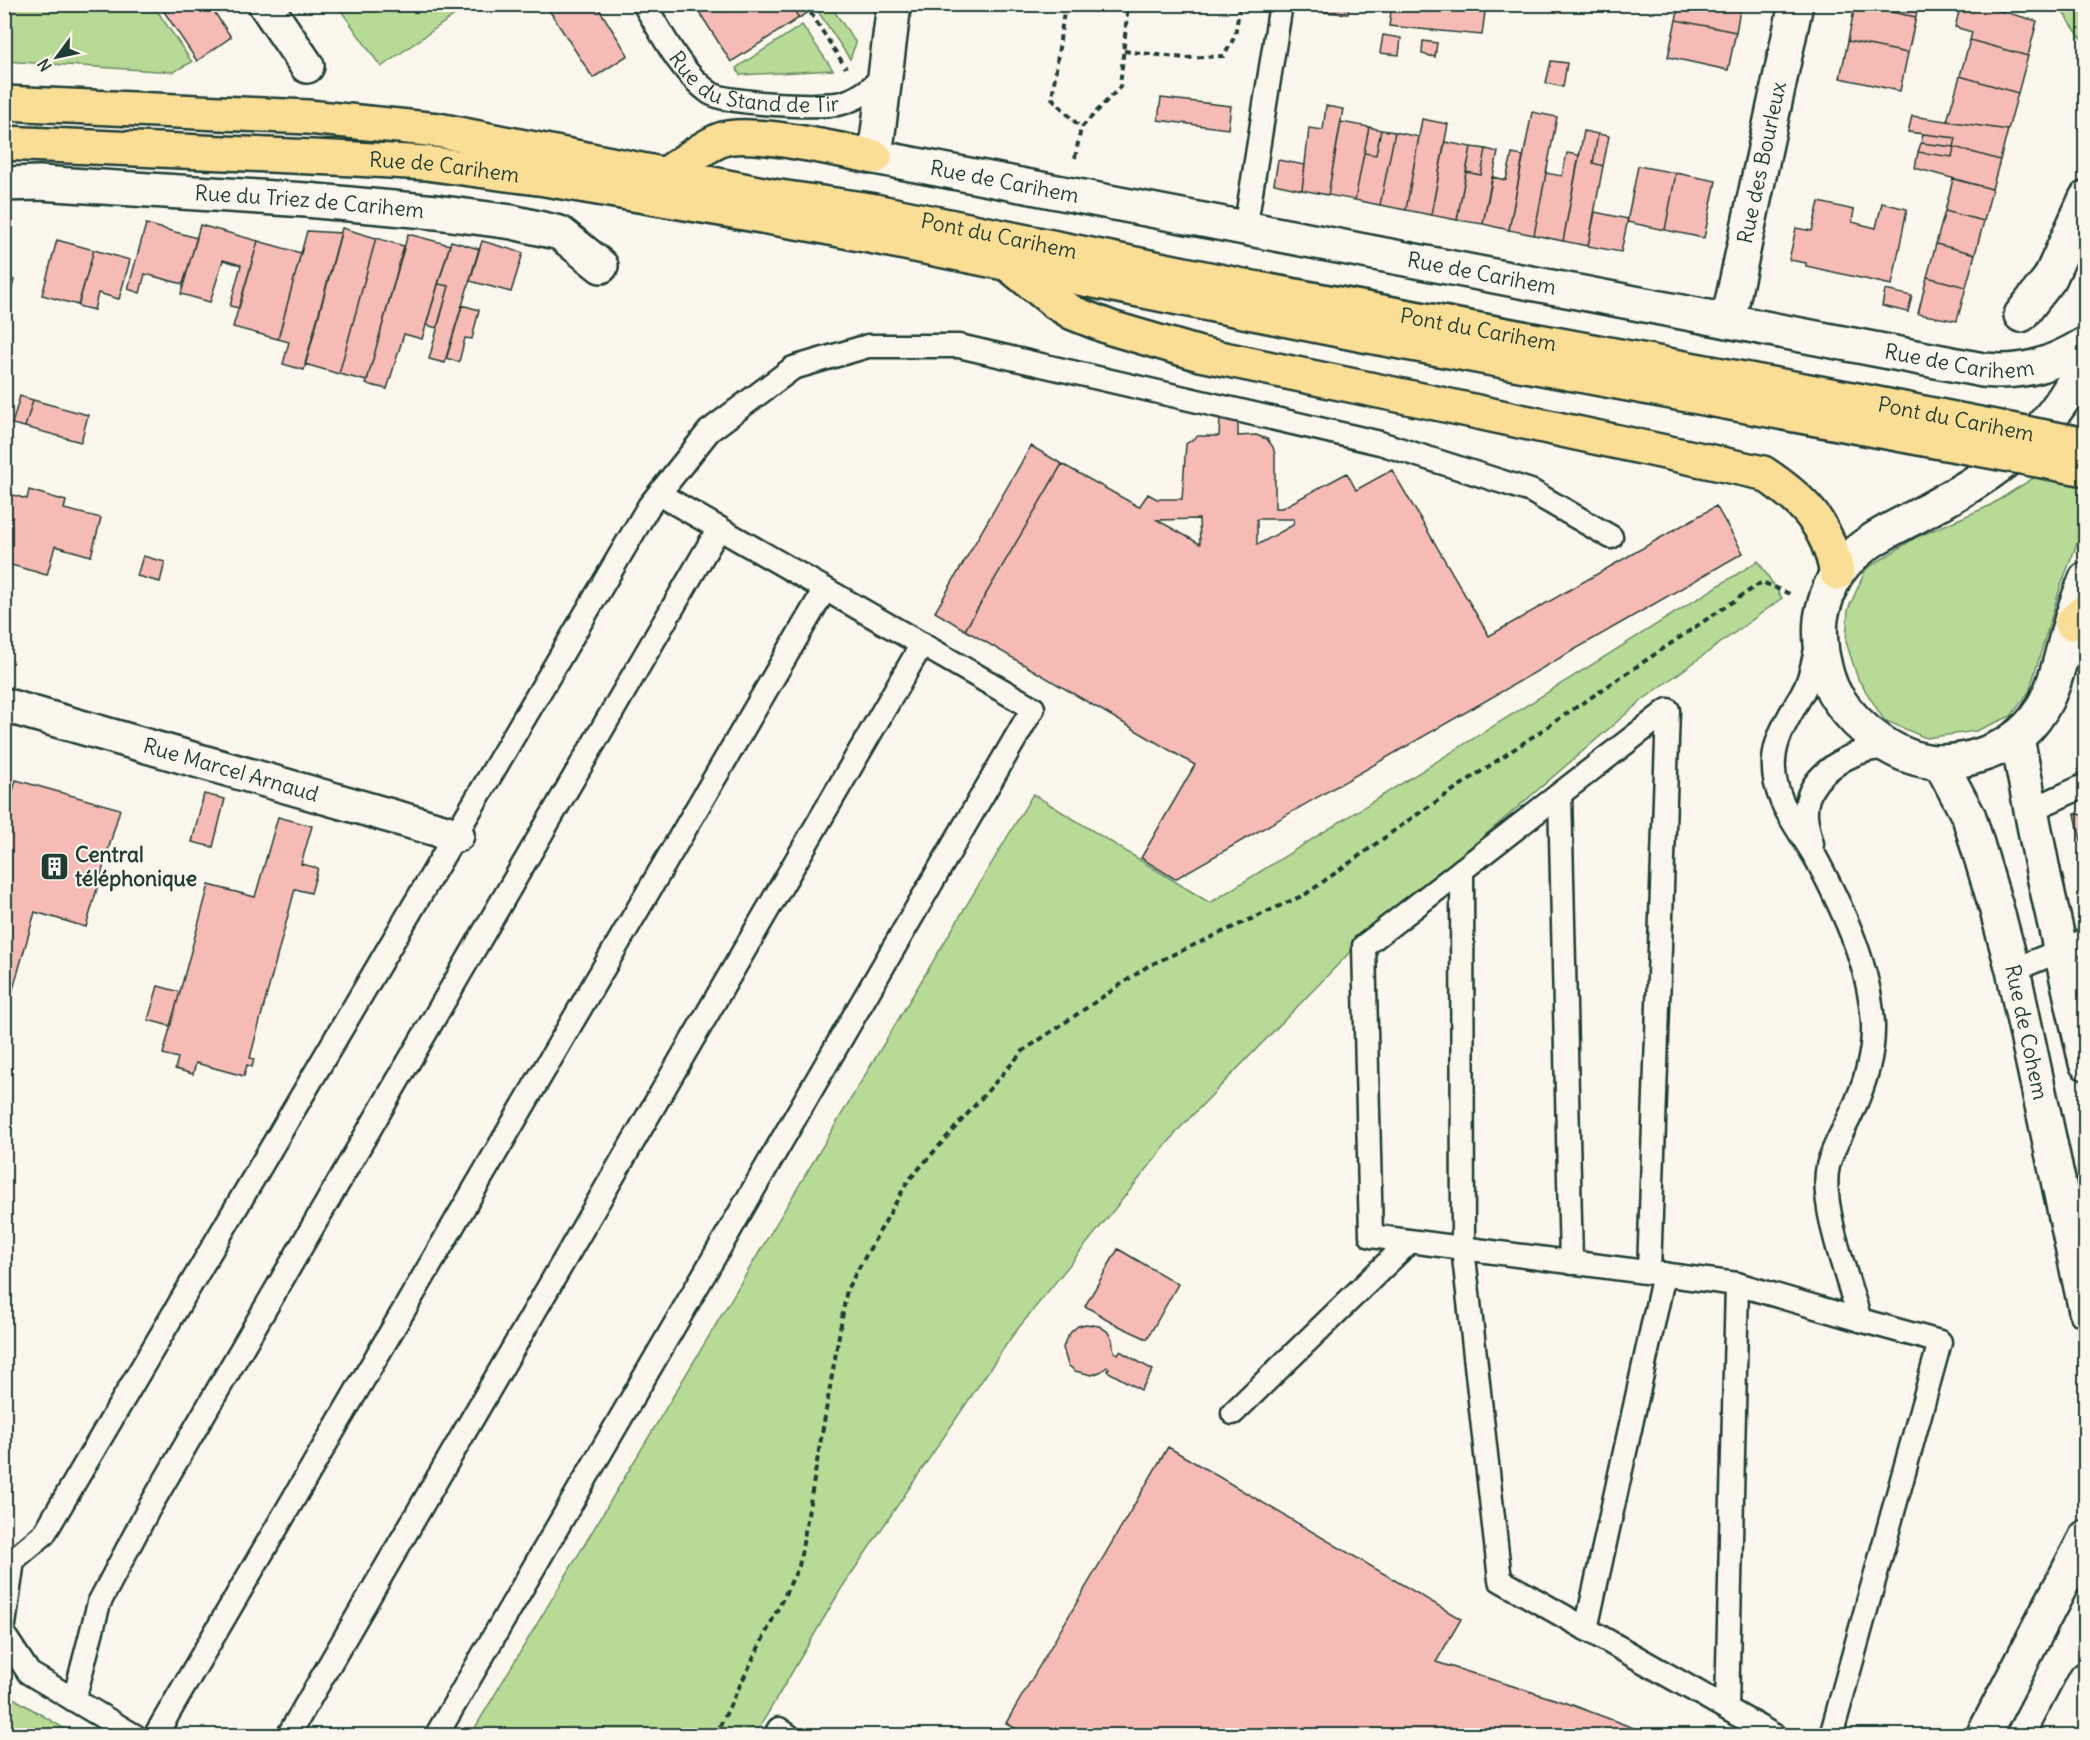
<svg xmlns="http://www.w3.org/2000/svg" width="2090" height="1740" font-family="Delius,sans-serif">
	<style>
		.green { fill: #b7db96; stroke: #6b8c65; stroke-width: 1.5 }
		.building { fill: #f6bbb5; stroke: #1f3d34; stroke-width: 1.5; fill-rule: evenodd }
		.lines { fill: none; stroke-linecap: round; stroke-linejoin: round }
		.service-casing { stroke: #1f3d34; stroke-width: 27 }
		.minor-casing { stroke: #1f3d34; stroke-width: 38 }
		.tertiary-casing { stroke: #1f3d34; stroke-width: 38 }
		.primary-casing { stroke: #1f3d34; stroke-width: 38 }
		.path { stroke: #1f3d34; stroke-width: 4; stroke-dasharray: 6 4.5; stroke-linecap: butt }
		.service { stroke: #fbf7ec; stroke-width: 22 }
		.minor { stroke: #fbf7ec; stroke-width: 33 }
		.tertiary { stroke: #fbf7ec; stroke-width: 33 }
		.primary { stroke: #fbde96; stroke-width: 33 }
		.primary-bridge-casing { stroke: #1f3d34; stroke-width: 38; stroke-linecap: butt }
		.primary-bridge { stroke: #fbde96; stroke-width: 33 }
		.labels { text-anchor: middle; stroke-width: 4.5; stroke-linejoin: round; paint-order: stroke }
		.street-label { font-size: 21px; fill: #1f3d34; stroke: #fbf7ec }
		.poi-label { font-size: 21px; font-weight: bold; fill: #1f3d34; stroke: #fbf7ec; text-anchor: start }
	</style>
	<rect width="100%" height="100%" fill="#fbf7ec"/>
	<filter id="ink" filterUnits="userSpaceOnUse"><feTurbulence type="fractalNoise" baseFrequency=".0167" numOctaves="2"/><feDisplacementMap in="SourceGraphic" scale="12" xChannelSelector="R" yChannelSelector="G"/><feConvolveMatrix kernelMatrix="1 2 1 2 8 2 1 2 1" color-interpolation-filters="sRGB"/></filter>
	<g filter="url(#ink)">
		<path class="green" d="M4 5H153L192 62 173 72 5 61Z
			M337 5H455L460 11 381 67Z
			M818 5H830L856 43 850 59 817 10 820 8Z
			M2055 5H2085V44L2060 8Z
			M802 25 833 70 740 75 736 68Z
			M2085 411V523L2061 585 2029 692 2011 716 1976 731 1926 738 1884 720 1858 679 1846 642 1848 610 1866 569 1915 538 1989 506 2032 479 2067 448Z
			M1758 561 1782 598 1641 701 1354 948 1180 1128 1012 1336 841 1589 755 1735 470 1736 1033 794 1210 903Z
			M5 1693 75 1735H5Z"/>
		<path class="building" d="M159 4H209L231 37 197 61Z
			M545 4H596L628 55 593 78Z
			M694 4H790L799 18 731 62Z
			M790 4H811L814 9 799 18Z
			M1324 4H1349L1348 14 1323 12Z
			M1392 4H1486L1482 35 1389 26Z
			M1680 4H1741L1736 32 1676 20Z
			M1855 4H1918L1916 17Z
			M1961 4H1976L2037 21 2028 56 1970 40 1972 32 1955 27Z
			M1855 5 1916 17 1908 53 1848 41Z
			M1676 20 1736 32 1728 70 1668 57Z
			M1383 35 1401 38 1399 55 1380 53Z
			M1970 40 2028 56 2018 93 1960 76Z
			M1423 41 1437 43 1435 57 1422 54Z
			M1848 41 1908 53 1900 91 1840 78Z
			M1551 61 1567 63 1563 87 1546 83Z
			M1960 76 2018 93 2008 130 1947 121Z
			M1161 98 1231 106 1228 129 1158 120Z
			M1326 106 1343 109 1328 195 1302 190 1309 128 1323 130Z
			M1532 112 1557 117 1534 235 1509 230Z
			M1912 116 2008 130 2000 160 1954 147 1956 138 1908 132Z
			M1422 119 1448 124 1431 215 1406 210Z
			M1341 122 1369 127 1355 200 1328 195Z
			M1369 127 1381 130 1376 155 1364 153Z
			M1381 130 1395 132 1380 205 1355 200 1364 153 1376 155Z
			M1584 131 1598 134 1593 163 1603 166 1588 246 1563 241Z
			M1395 132 1419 137 1406 210 1380 205Z
			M1598 134 1609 136 1603 166 1593 163Z
			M1923 134 1956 138 1954 147 1921 143Z
			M1445 142 1471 147 1457 220 1431 215Z
			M1921 143 1954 147 1952 157 1918 152Z
			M1471 147 1486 149 1481 175 1466 172Z
			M1954 147 2000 160 1992 189 1915 168 1918 152 1952 157Z
			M1486 149 1498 152 1483 224 1457 220 1466 172 1481 175Z
			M1567 153 1579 155 1563 241 1534 235 1546 173 1562 176Z
			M1512 154 1523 156 1509 230 1483 224 1492 177 1506 180Z
			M1278 160 1305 165 1302 190 1274 184Z
			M1638 166 1676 173 1665 230 1627 222Z
			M1676 173 1716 181 1704 238 1665 230Z
			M1953 179 1992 189 1984 221 1945 211Z
			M1819 202 1854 210 1852 222 1876 228 1882 203 1907 209 1892 285 1806 266V263L1789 260 1796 228 1812 231Z
			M1945 211 1984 221 1975 254 1936 244Z
			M1595 212 1628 219 1621 252 1588 246Z
			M146 224 197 238 183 284 145 274 140 293 128 289Z
			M200 225 258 241 239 308 230 306 241 265 223 260 210 302 181 294Z
			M342 228 376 238 339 374 305 364Z
			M307 231 341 233 304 370 283 364 289 342 278 339Z
			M408 234 450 245 422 339 404 334 387 389 366 384Z
			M376 238 404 246 367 381 339 374Z
			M57 240 94 250 78 305 42 295Z
			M258 241 301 253 278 339 233 327Z
			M451 241 479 249 445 363 429 359 449 286 438 284Z
			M482 241 523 253 511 292 470 281Z
			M1936 244 1975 254 1966 287 1927 277Z
			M94 250 130 260 119 299 98 293 94 310 78 306Z
			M4 277 14 280 4 318Z
			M1927 277 1966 287 1957 321 1918 314Z
			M438 284 449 286 437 328 426 325Z
			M1885 290 1912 296 1908 312 1882 306Z
			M462 305 479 310 472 339 465 338 459 362 446 358Z
			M20 396 33 400 25 427 12 424Z
			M33 400 88 415 81 442 25 427Z
			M1222 417 1238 420V436L1256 435 1267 439 1273 447 1275 455V508H1282L1347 473 1356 490 1392 470 1489 636 1716 506 1743 553 1175 879 1141 858 1195 765 965 630 1062 464 1139 507 1148 494 1157 499H1182L1186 444 1198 436H1219L1220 420ZM1199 519 1200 544 1157 520ZM1257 519H1294L1293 525 1259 544H1257Z
			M1031 446 1062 464 965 630 935 612Z
			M29 490 66 501 64 509 101 518 91 556 55 546 47 575 4 563 6 493 27 499Z
			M143 556 165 562 160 582 137 576Z
			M16 780 120 809 86 927 35 912 4 1021V821Z
			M204 794 225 799 213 847 192 842Z
			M2075 814 2084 815 2086 845H2082Z
			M278 817 312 826 301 864 318 868 311 893 295 889 250 1058 254 1059 252 1067 247 1065 244 1076 196 1063 193 1074 175 1069 178 1058 163 1054 209 885 255 897Z
			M158 986 180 992 170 1026 148 1020Z
			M1118 1249 1178 1284 1147 1339 1117 1325 1085 1306Z
			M1086 1324 1099 1326 1107 1331 1112 1339 1114 1352 1118 1354 1120 1351 1153 1370 1141 1390 1107 1371 1109 1368 1107 1367 1100 1372 1092 1375 1075 1371 1068 1365 1063 1348 1066 1339 1071 1332 1078 1326Z
			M1168 1447 1461 1619 1436 1662 1567 1703 1655 1736H1029L1006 1723Z"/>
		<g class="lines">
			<defs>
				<g id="service">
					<path id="s1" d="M644 4C663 35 680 72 710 93 726 104 821 108 842 103 860 98 875 86 886 72"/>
					<path d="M1245 230 1281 4"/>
					<path d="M1817 646C1814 657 1812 670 1808 681 1797 707 1776 730 1774 760 1771 800 1800 829 1818 862 1844 912 1870 967 1873 1024 1874 1055 1865 1084 1852 1112 1844 1130 1833 1146 1828 1166 1819 1203 1849 1282 1860 1320"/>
					<path d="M1560 794 1571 1263"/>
					<path d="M2031 810 2086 785"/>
					<path d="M1812 844C1808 829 1803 813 1808 798 1816 772 1849 753 1874 749 1880 748 1887 749 1893 749"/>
					<path d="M1462 870 1463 1248 1500 1580 1775 1736"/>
					<path d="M2013 970 2086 940"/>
					<path d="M1649 1272 1668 710 1364 946 1371 1236 1737 1284 1860 1320 1940 1342 1831 1736"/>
					<path d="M1233 1413 1409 1242"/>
					<path d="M4 1563 13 1560 44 1534 649 506 709 431 793 368 868 346H959L1380 443 1531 491 1611 537"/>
					<path d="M4 1625 13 1560"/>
					<path d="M1586 1629 1664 1274"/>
					<path d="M4 1635 29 1673 135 1736"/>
					<path d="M74 1700 99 1603 148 1510 719 528"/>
					<path d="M1727 1708 1737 1284"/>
					<path d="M155 1736 825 589"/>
					<path d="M288 1736 922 644"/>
					<path d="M436 1736 1033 708 659 494"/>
					<path d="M775 1736 779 1729 789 1736"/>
				</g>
				<g id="minor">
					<path d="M265 4 307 66"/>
					<path id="s2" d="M4 184 39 183 306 200 436 212 512 222 560 233 601 266"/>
					<path d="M2021 315 2050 278 2086 198"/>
					<path id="s3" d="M1728 321 1796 4"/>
					<path id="s4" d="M4 705 457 835"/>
				</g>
				<g id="tertiary">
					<path id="s5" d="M894 4 875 157 1983 370C2023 374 2051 365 2086 344"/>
					<path d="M2086 356C2064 411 2024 452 1974 483 1955 495 1935 506 1915 517 1887 531 1858 545 1839 571 1831 581 1827 596 1823 609 1819 623 1820 638 1822 653 1825 668 1828 683 1836 696 1858 730 1898 761 1939 762 1954 762 1970 759 1984 754 2002 748 2016 740 2029 726 2053 700 2059 664 2068 631 2073 613 2079 596 2086 579"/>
					<path d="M2017 738 2044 876 2086 1063"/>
					<path id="s6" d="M1940 762 1969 817 1996 907 2013 970 2086 1311"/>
					<path d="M1983 1736 2086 1537"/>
					<path d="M2056 1736 2086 1679"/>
				</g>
				<g id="primary">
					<path id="s7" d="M4 103 308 117 438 130 773 196 870 210 1258 289"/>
					<path id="s8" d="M4 143 355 159 426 163 545 179 820 226 1254 313"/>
					<path d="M666 174C683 163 701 148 720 140 747 128 843 151 875 157"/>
					<path d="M1008 264 1055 302 1073 313 1111 328 1200 354 1403 396 1763 473C1804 500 1827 524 1837 573"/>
					<path d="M2071 623 2086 610"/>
				</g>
			</defs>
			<use href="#service" class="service-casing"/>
			<use href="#minor" class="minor-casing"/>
			<use href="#tertiary" class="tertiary-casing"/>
			<use href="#primary" class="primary-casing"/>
			<path class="path" d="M805 4 846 68
				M1065 4 1052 98 1081 128
				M1124 51 1185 58 1224 56 1235 36 1240 4
				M1075 158 1081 128 1120 87 1128 4
				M715 1736 799 1566 847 1289 908 1181 1023 1051 1148 966 1306 894 1412 818 1762 582 1790 594"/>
			<use href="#service" class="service"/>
			<use href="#minor" class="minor"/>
			<use href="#tertiary" class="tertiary"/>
			<use href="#primary" class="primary"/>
			<defs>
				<g id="primary-bridge">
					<path id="s9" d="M1258 289 1852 399 2086 445"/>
					<path d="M1254 313 1369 336 2086 469"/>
				</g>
			</defs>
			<use href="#primary-bridge" class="primary-bridge-casing"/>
			<use href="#primary-bridge" class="primary-bridge"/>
		</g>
	</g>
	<defs>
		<symbol id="building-square" viewBox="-11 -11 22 22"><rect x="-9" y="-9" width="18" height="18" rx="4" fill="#1f3d34" stroke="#fbf7ec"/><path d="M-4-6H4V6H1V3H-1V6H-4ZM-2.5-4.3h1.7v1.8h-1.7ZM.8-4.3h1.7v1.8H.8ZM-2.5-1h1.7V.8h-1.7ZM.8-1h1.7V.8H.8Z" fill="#fff"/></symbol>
	</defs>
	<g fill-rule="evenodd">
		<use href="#building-square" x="38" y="850" width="33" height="33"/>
	</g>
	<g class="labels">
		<g class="street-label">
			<text dy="7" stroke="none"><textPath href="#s1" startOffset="150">Rue du Stand de Tir</textPath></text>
			<text dy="7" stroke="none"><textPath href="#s3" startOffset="162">Rue des Bourleux</textPath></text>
			<text dy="7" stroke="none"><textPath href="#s8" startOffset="441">Rue de Carihem</textPath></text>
			<text dy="7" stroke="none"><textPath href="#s5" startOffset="286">Rue de Carihem</textPath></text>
			<text dy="7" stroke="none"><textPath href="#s2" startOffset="306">Rue du Triez de Carihem</textPath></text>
			<text dy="7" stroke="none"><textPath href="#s7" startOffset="1006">Pont du Carihem</textPath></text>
			<text dy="7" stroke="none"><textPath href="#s5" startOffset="772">Rue de Carihem</textPath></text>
			<text dy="7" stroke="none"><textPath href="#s9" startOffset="224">Pont du Carihem</textPath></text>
			<text dy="7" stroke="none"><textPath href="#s5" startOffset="1258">Rue de Carihem</textPath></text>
			<text dy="7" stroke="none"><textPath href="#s9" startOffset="710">Pont du Carihem</textPath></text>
			<text dy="7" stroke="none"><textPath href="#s4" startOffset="236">Rue Marcel Arnaud</textPath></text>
			<text dy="7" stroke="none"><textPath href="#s6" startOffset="285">Rue de Cohem</textPath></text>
		</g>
		<g class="poi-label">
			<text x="75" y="862">Central<tspan x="75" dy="24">téléphonique</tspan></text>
		</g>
	</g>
	<rect width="2090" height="1740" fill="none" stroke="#fbf7ec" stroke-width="24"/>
	<rect x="12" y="12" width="2066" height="1716" fill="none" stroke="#1f3d34" stroke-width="2" filter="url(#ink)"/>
	<g transform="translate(57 57) rotate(237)" stroke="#fbf7ec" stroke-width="4.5" paint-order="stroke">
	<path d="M0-4.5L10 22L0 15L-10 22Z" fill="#1f3d34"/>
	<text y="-9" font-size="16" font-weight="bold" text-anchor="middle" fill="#1f3d34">N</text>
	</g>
</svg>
